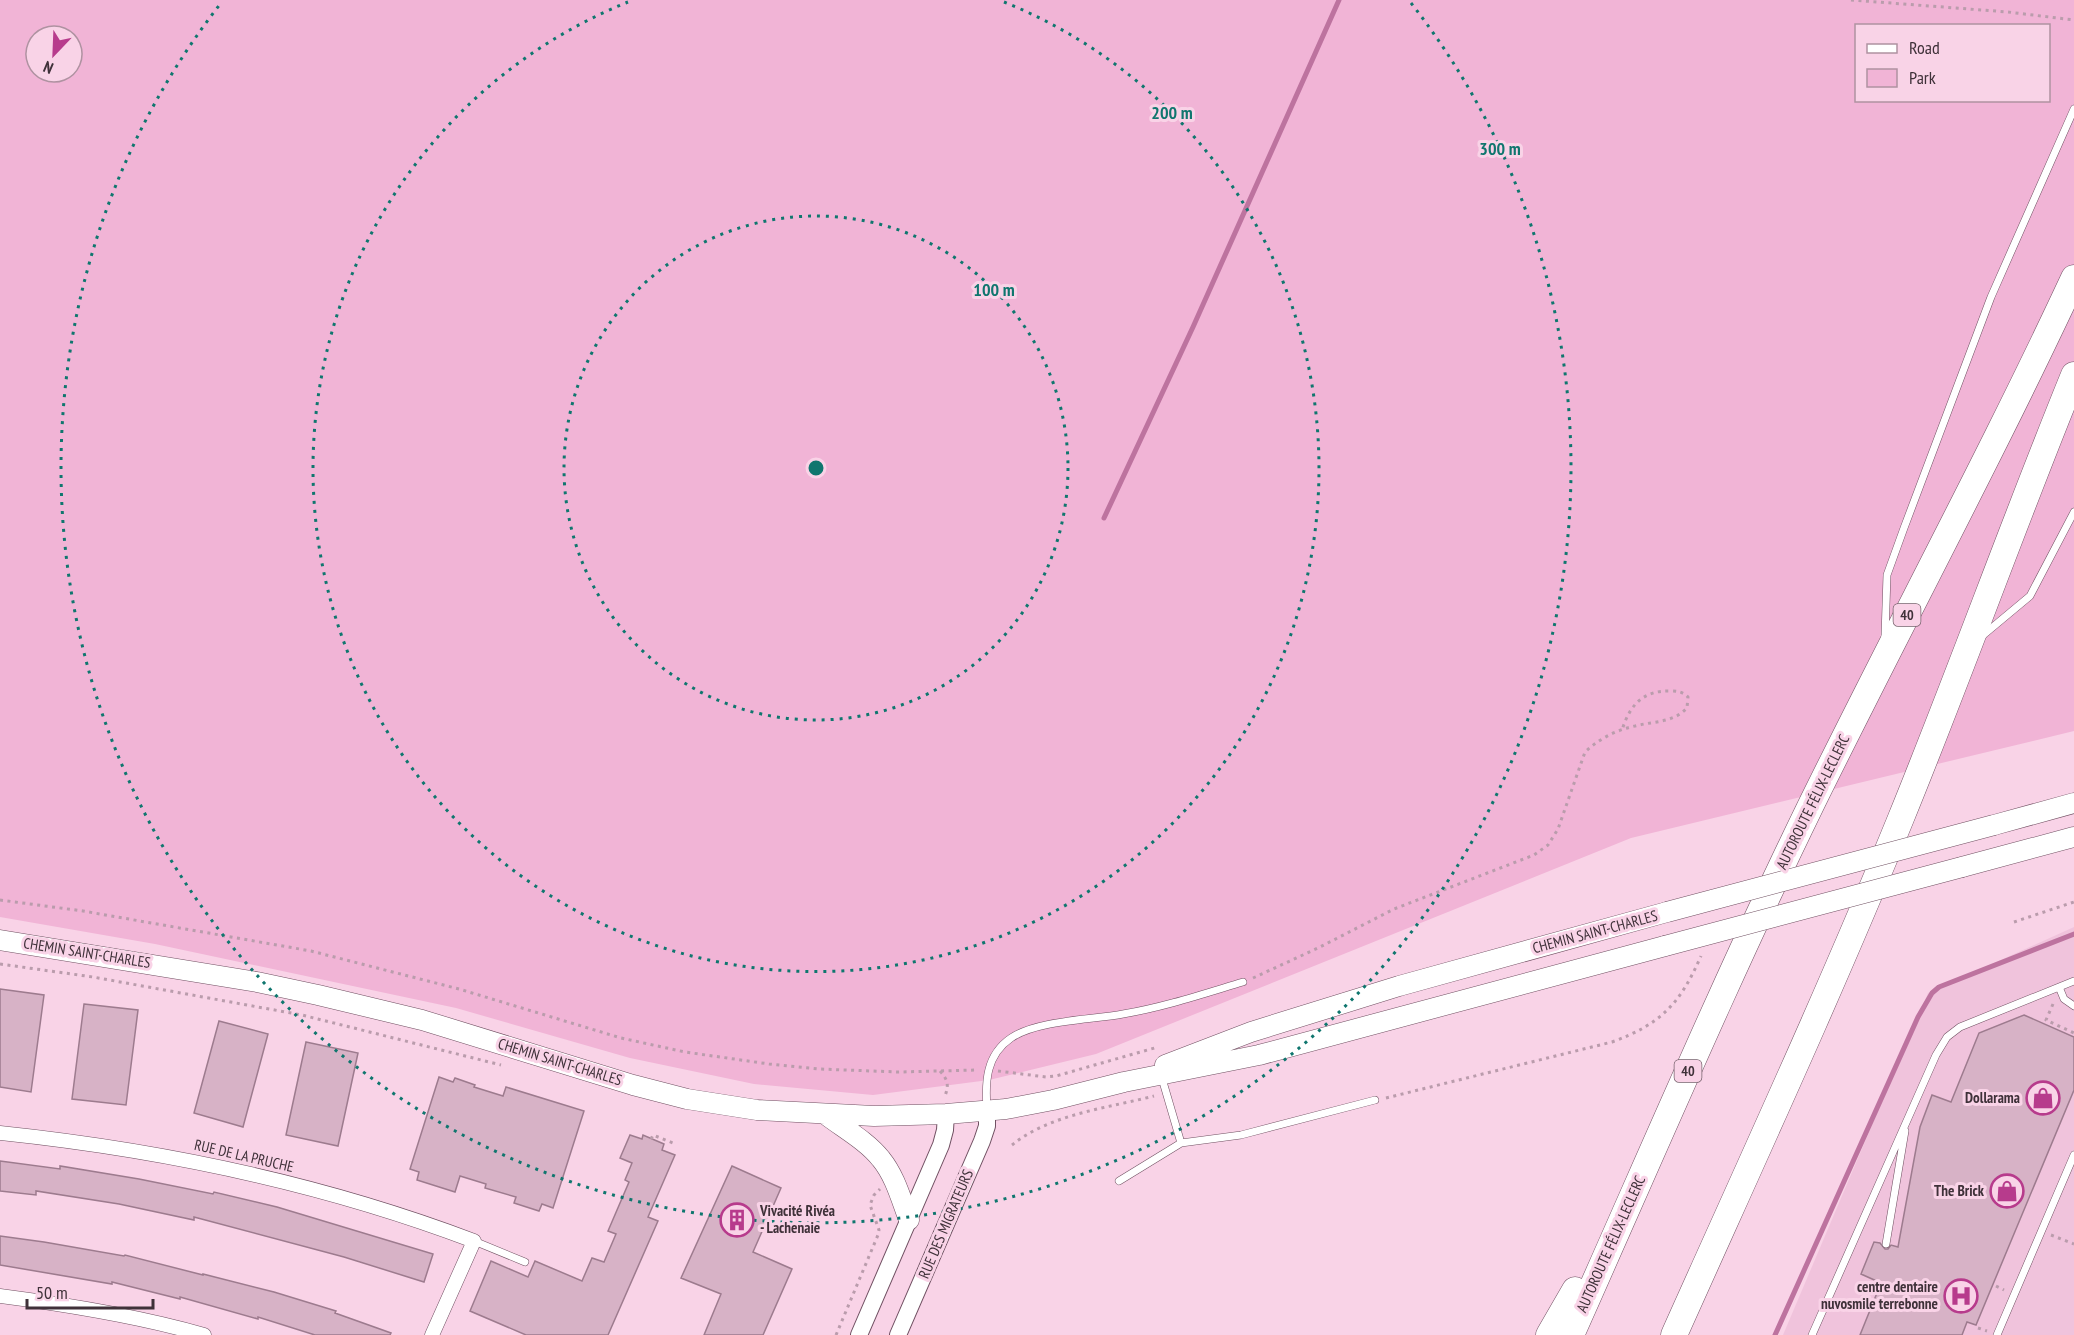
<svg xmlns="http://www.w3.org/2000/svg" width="2074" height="1335" font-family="'PT Sans Narrow',sans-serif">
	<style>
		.built { fill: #f0c3dc }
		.green { fill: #f1b4d6; fill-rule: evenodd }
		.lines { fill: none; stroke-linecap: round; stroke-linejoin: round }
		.stream { stroke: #bd739f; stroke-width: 5 }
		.building { fill: #d7b2c6; stroke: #9d7b8e; stroke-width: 1.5 }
		.service-casing { stroke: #705062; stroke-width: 8 }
		.minor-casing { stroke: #705062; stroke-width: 15 }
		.tertiary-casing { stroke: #705062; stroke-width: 18 }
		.secondary-casing { stroke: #705062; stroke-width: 21 }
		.motorway-casing { stroke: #705062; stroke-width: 27 }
		.path { stroke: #ba9cac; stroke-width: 3; stroke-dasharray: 3 4.5; stroke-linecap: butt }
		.service { stroke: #fff; stroke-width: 7 }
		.minor { stroke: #fff; stroke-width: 14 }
		.tertiary { stroke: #fff; stroke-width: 16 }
		.secondary { stroke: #fff; stroke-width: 20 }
		.motorway { stroke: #fff; stroke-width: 26 }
		.secondary-bridge-casing { stroke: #705062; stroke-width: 21; stroke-linecap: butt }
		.secondary-bridge { stroke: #fff; stroke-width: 20 }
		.ring { fill: none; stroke: #0f766e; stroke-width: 3; stroke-dasharray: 3 6 }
		.labels { text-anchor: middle; stroke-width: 6; stroke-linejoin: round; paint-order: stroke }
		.shield { fill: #f9d3e7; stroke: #77626d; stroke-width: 1.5 }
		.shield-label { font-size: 14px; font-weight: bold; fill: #3f3139 }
		.street-label { font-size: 15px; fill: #3f3139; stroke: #f9d3e7 }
		.poi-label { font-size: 15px; font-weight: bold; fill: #3f3139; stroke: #f9d3e7; text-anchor: end }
		.centre { fill: #0f766e; stroke: #f9d3e7; stroke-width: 3 }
		.ring-label { font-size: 18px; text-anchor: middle; font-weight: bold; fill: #0f766e; stroke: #f9d3e7; stroke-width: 6; stroke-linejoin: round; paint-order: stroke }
	</style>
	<rect width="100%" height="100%" fill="#f9d3e7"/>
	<path class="built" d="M2074 927V1335H1783L1928 993Z"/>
	<path class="green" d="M0 0H2074V731L1631 838 1096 1054 989 1080 873 1095 754 1084 630 1058 456 1008 155 944 0 917ZM1856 26H2048V100H1856ZM36 36H72V72H36Z"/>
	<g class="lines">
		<path class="stream" d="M1104 518 1193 327 1339 0
			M1775 1335 1918 1017 1932 993 1939 987 2074 934"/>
	</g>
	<path class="building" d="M0 989 44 995 31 1092 0 1087Z
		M84 1004 138 1010 126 1105 72 1099Z
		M2024 1015 2074 1037V1090L1976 1325 1967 1322 1962 1335H1860L1881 1283 1861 1274 1874 1242 1880 1243 1885 1249H1888L1891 1245 1898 1247 1920 1127 1932 1095 1951 1102 1979 1033Z
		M219 1021 268 1034 243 1127 194 1113Z
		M306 1042 358 1053 338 1146 286 1135Z
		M439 1077 453 1082 455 1078 475 1085 474 1087 503 1096 506 1087 584 1111 553 1208 542 1204 539 1211 514 1203 516 1197 485 1188 486 1184 460 1176 455 1192 417 1180 419 1172 410 1169Z
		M630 1135 642 1139 643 1135 664 1144 662 1150 675 1155 648 1217 658 1221 608 1335H526L470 1311 491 1261 528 1277 535 1261 582 1281 592 1258 604 1262 616 1234 608 1231 629 1182 625 1180 632 1163 620 1158Z
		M0 1161 60 1169V1166L139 1179 213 1194 214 1192 277 1207 433 1254 424 1282 344 1257 194 1217V1220L119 1204 36 1191V1195L0 1191Z
		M732 1166 781 1188 753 1252 792 1269 763 1335H704L721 1294 681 1278Z
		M0 1236 44 1242 124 1256 125 1255 203 1275V1274L274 1292 336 1311 335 1313 391 1333 390 1335H315L258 1317V1319L180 1297V1299L112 1282V1284L0 1265Z"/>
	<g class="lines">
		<defs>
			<path id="service" d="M1885 636 1887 575 1904 528 1991 297 2074 109
				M1982 636 2030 596 2074 512
				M2059 987 2064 999 2074 1006
				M1161 1075 1181 1143
				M987 1108C985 1082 986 1055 1011 1038 1037 1020 1092 1020 1123 1014 1164 1007 1203 994 1243 982
				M1119 1181 1181 1143 1241 1135 1375 1100
				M474 1241 525 1262
				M1886 1244 1905 1131
				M1812 1335 1936 1055 1947 1037 1960 1027 2074 981
				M1997 1335 2074 1155"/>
			<path id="minor" d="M0 1133C162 1150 321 1183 474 1241L432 1335
				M0 1296C69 1305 138 1316 204 1335"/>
			<path id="tertiary" d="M859 1335 941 1145 945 1130 946 1114
				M898 1335 982 1141 987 1126V1111"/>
			<path id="secondary" d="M1994 825 2074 803
				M1962 867 2074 837
				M0 940 257 982 318 995 422 1020 633 1085 687 1099 757 1110 874 1116 946 1114 1006 1109 1053 1100 1124 1082 1259 1055 1665 946
				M1165 1065 1251 1032 1399 986 1667 912
				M825 1114C843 1128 867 1141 881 1159 895 1176 901 1199 909 1220"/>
			<path id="motorway" d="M1549 1335 1575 1290
				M1571 1335C1650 1158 1726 979 1811 805 1898 628 1991 456 2074 278
				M1674 1335C1751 1163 1830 992 1901 818 1961 671 2014 522 2074 375"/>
		</defs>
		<use href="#service" class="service-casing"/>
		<use href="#minor" class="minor-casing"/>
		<use href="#tertiary" class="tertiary-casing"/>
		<use href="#secondary" class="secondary-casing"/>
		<use href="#motorway" class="motorway-casing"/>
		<path class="path" d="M1851 0 2008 12 2074 20
			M0 900 83 911 311 951 459 989 621 1038 685 1052 769 1064 819 1069 899 1072 977 1070
			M2014 922 2074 902
			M0 964 93 977 302 1015 501 1065
			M1253 978 1318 948 1394 909 1534 855 1548 845 1558 829 1585 752C1599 739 1616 730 1635 726 1654 721 1673 723 1687 708L1688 697C1683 692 1678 691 1671 691 1643 690 1630 705 1622 730
			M2053 1004 2046 1020 2074 1033
			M940 1071C948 1080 949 1085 945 1096
			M998 1071 1046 1077 1056 1076 1158 1047
			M1386 1098 1612 1042C1661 1024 1680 1004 1701 956
			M651 1139 653 1135 673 1143
			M1012 1145C1050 1114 1108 1108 1154 1096
			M2051 1235 2074 1244
			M1996 1286 2004 1290
			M1978 1328 1987 1331
			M836 1335 878 1235 879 1230 870 1205 874 1195 880 1189"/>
		<use href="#service" class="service"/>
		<use href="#minor" class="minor"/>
		<use href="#tertiary" class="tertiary"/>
		<use href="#secondary" class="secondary"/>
		<use href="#motorway" class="motorway"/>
		<defs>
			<path id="secondary-bridge" d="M1667 912 1994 825
				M1665 946 1962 867"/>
		</defs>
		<use href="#secondary-bridge" class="secondary-bridge-casing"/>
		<use href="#secondary-bridge" class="secondary-bridge"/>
	</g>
	<g class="ring">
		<circle cx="816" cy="468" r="252"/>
		<path d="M1004 2A503 503 0 1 1 628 2"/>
		<path d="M1411 3A755 755 0 1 1 221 3"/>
	</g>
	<defs>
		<symbol id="shop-ring" viewBox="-11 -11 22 22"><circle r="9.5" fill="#f9d3e7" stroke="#b73b8c" stroke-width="1.5"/><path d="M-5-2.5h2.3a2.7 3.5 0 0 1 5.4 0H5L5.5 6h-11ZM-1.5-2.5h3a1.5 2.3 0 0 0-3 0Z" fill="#b73b8c"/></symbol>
		<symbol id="building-ring" viewBox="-11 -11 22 22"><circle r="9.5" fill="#f9d3e7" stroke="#b73b8c" stroke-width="1.5"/><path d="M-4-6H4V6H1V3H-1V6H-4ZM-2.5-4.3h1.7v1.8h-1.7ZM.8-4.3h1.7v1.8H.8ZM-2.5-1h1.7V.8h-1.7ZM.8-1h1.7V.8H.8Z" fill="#b73b8c"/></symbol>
		<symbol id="hospital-ring" viewBox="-11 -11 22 22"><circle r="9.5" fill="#f9d3e7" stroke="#b73b8c" stroke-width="1.5"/><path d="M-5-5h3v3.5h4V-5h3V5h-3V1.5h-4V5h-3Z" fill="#b73b8c"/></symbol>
	</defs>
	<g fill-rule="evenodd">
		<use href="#shop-ring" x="2024" y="1079" width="38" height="38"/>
		<use href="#shop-ring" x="1988" y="1172" width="38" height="38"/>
		<use href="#building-ring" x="718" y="1201" width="38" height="38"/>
		<use href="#hospital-ring" x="1942" y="1277" width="38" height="38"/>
	</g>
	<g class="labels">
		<g class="shield">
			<rect x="1893.5" y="604" width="27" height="22" rx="4.5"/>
			<rect x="1674.5" y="1060" width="27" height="22" rx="4.5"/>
		</g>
		<g class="shield-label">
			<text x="1907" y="620">40</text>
			<text x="1688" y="1076">40</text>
		</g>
		<g class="street-label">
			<text transform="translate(1813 802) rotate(-64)" y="5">AUTOROUTE FÉLIX-LECLERC</text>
			<text transform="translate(1595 932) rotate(-15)" y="5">CHEMIN SAINT-CHARLES</text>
			<text transform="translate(87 953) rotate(9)" y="5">CHEMIN SAINT-CHARLES</text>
			<text transform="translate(560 1062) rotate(17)" y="5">CHEMIN SAINT-CHARLES</text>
			<text transform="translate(244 1156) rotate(13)" y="5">RUE DE LA PRUCHE</text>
			<text transform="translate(946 1224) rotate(-67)" y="5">RUE DES MIGRATEURS</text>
			<text transform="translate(1611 1244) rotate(-66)" y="5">AUTOROUTE FÉLIX-LECLERC</text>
		</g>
		<g class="poi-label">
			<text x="2020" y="1103">Dollarama</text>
			<text x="1984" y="1196">The Brick</text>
			<text x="760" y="1216" text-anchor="start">Vivacité Rivéa<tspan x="760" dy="17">- Lachenaie</tspan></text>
			<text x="1938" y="1292">centre dentaire<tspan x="1938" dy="17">nuvosmile terrebonne</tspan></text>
		</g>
	</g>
	<circle cx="816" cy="468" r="9" class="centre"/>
	<g class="ring-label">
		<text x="1172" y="119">200 m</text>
		<text x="1500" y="155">300 m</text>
		<text x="994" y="296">100 m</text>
	</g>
	<rect x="1855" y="24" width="195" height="78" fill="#f9d3e7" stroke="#af92a1" stroke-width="1.5"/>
	<rect x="1867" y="44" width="30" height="9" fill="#ffffff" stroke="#af92a1" stroke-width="1.5"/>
	<text x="1909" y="54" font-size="18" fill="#3f3139">Road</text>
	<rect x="1867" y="69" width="30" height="18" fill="#f1b4d6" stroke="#af92a1" stroke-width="1.5"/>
	<text x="1909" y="84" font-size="18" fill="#3f3139">Park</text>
	<g transform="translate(54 54) rotate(203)"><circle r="28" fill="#f9d3e7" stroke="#af92a1" stroke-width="1.5"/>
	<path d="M0-4.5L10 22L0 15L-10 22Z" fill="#b73b8c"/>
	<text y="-9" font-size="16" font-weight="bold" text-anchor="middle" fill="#3f3139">N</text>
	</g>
	<path d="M27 1299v9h126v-9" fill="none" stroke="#3f3139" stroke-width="3"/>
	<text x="36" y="1299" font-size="18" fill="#3f3139" stroke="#f9d3e7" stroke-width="4.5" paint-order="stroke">50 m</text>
</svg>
